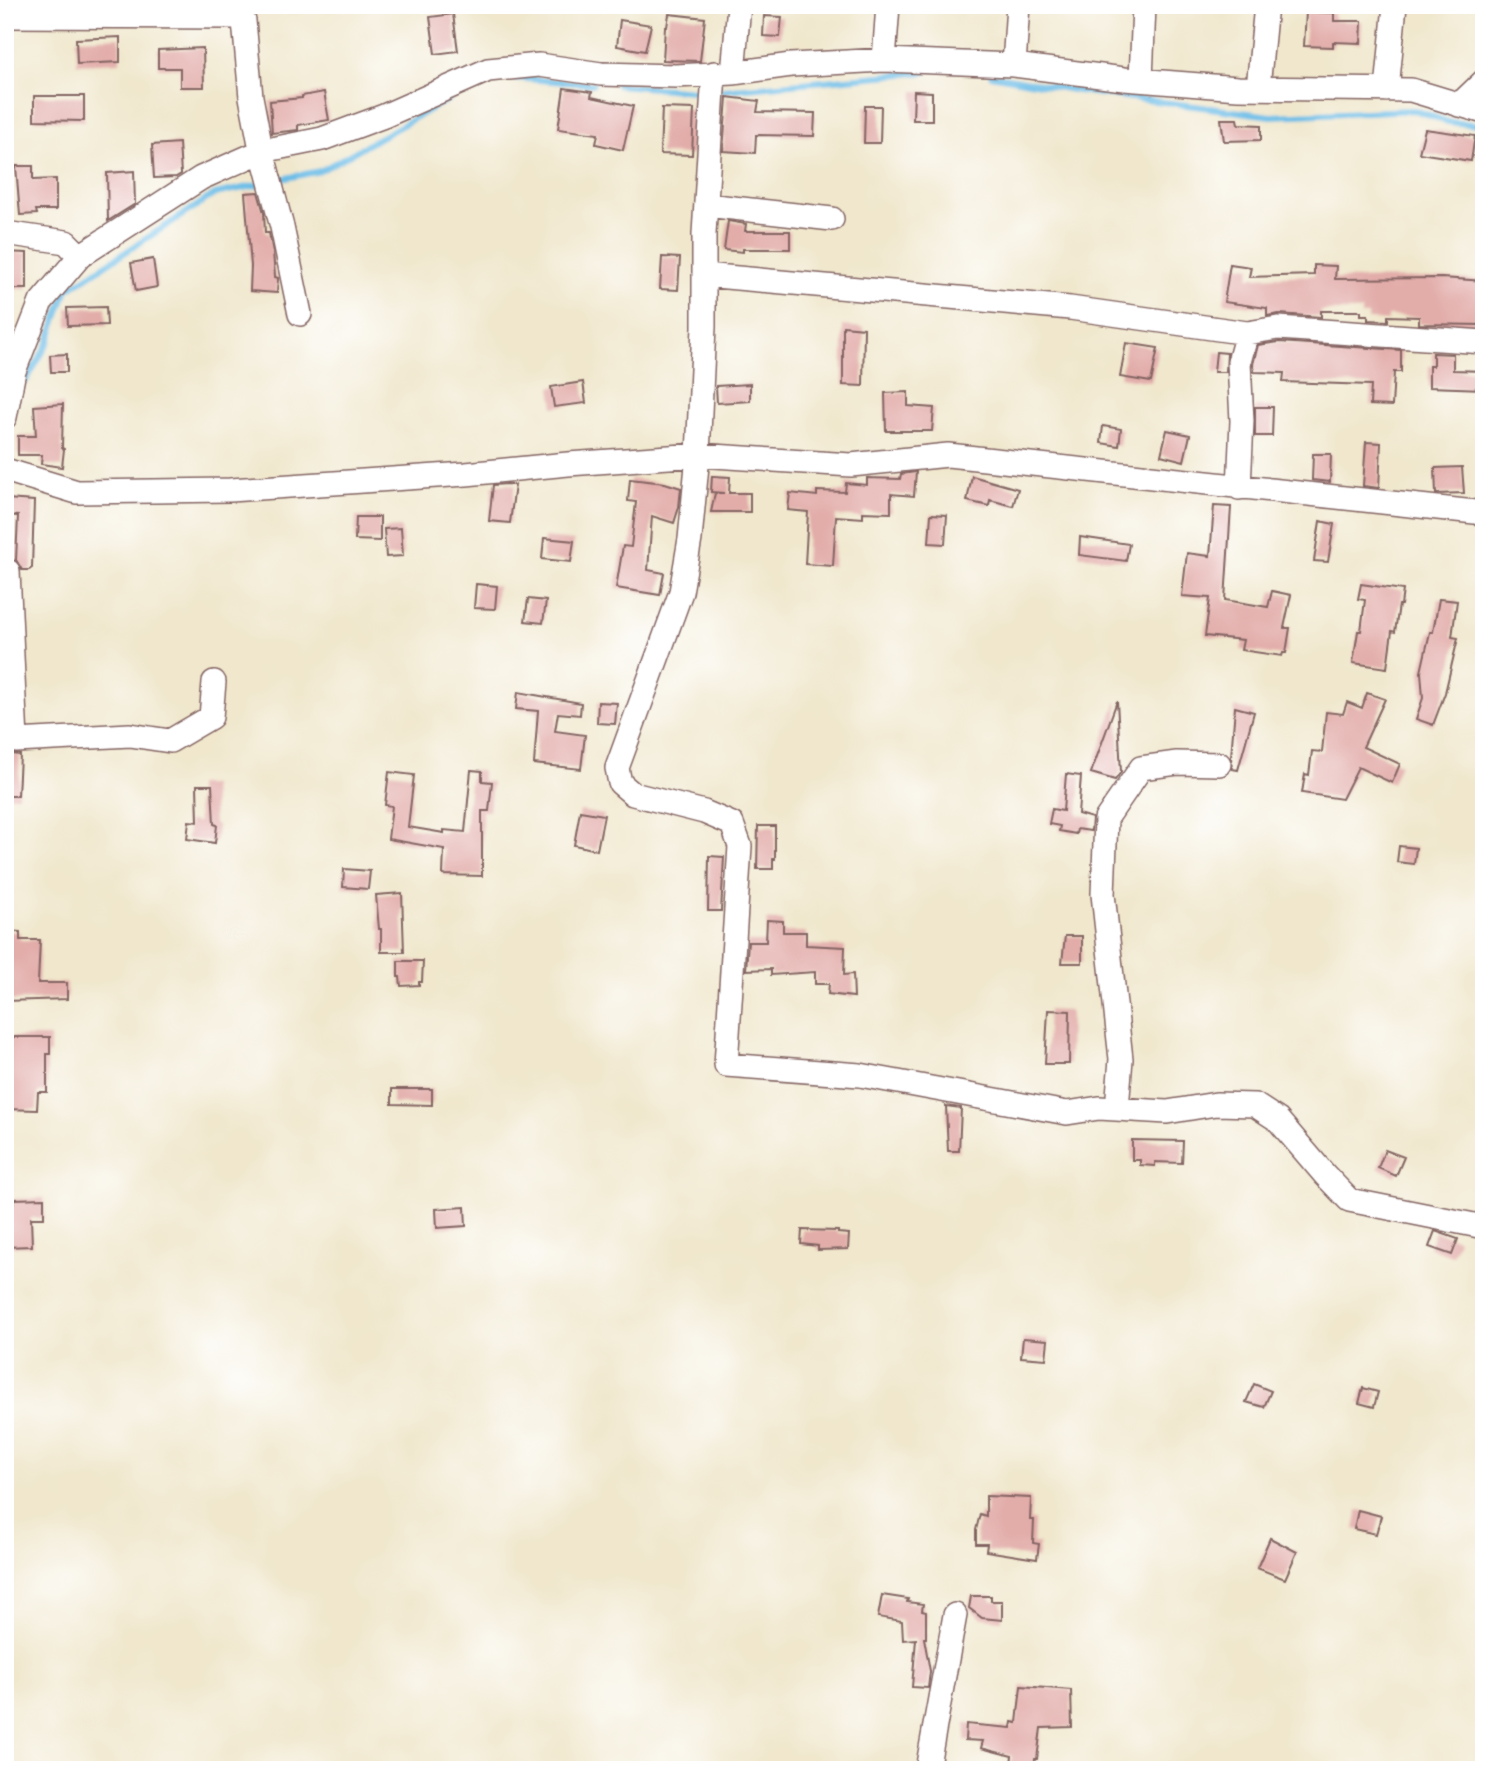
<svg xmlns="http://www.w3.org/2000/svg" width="1489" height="1775" font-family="'IM FELL DW Pica',serif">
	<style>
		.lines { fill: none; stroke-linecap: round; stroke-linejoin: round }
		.stream { stroke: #6cbde7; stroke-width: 6 }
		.building { fill: #e2aca9 }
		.minor-casing { stroke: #846563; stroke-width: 26 }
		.minor { stroke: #fff; stroke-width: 23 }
	</style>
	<rect width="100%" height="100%" fill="#fff"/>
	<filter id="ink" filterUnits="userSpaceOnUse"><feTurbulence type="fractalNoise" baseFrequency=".0143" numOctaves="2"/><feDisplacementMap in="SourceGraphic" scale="14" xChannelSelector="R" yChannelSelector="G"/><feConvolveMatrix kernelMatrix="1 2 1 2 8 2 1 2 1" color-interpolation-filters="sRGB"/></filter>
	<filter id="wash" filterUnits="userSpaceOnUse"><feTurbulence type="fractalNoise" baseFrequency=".00686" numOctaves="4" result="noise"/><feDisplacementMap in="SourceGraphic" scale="28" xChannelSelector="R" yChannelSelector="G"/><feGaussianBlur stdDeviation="1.57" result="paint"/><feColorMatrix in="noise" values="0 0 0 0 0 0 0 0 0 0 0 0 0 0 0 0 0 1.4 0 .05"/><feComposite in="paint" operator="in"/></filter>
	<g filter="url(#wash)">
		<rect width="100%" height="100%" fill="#f0e7cc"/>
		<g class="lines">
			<path class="stream" d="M991 75 1078 91 1271 116 1415 110 1448 122 1484 125
				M513 78 593 84
				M618 85 707 92
				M723 90 925 72
				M281 179 320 171 449 99
				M26 381 48 343 67 290 215 194 267 183"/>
		</g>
		<g id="blocks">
			<path class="building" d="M1306 12 1334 13V21H1362L1361 43 1333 42V47L1304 46Z
				M453 14 458 51 435 54 430 17Z
				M669 14 705 18 700 61 663 60 665 27H667Z
				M764 16 782 17 780 37 763 36Z
				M620 20 651 25 645 51 617 46Z
				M120 37V62L77 64 76 39Z
				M203 48 204 87H180V68H158V50Z
				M564 88 592 92 591 97 633 106 623 150 596 144 598 134 558 129Z
				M914 91 932 92V120H913Z
				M324 92 329 120 298 125V130L272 133 270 101 302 98V96Z
				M34 96H84V121L34 120Z
				M727 97 759 101 757 112 815 113 814 136 756 135 755 153 723 151Z
				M865 106H881L880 143H864Z
				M662 108 694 109 692 155 660 154Z
				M1221 119H1237L1238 124 1261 125V140L1224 141Z
				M1425 129 1475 136 1471 161 1419 153Z
				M179 143 181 174 176 177 154 178 152 145Z
				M16 166H33V180L56 179V210H36L37 214 20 215Z
				M134 171 135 204 108 221 107 173Z
				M258 192 264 213 265 233H269L273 252 275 277 278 278 277 293 250 291 251 266 245 193Z
				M728 221 746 224 745 231H790V249H743V252L724 250Z
				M5 252 27 253V289H5Z
				M662 257 680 258 678 290 660 289Z
				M153 259 157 287 136 291 131 263Z
				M1230 264 1251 267 1249 277 1314 275V265L1336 266 1335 279 1442 278 1484 281V325L1419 324V317L1388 316V321L1368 320V315H1361V311H1321V317L1279 314 1267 316V308L1224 302Z
				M106 307 107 325 68 326 67 308Z
				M843 326 864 328 863 386 843 385Z
				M1279 342 1401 350V372H1394L1392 406 1370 405 1371 385 1283 382 1284 373 1254 372 1253 364 1258 345Z
				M1126 343 1158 348 1151 382 1120 377Z
				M1216 352 1227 353 1226 372H1214Z
				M1433 353 1453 354V370L1484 371V389L1429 387V366H1433Z
				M67 354V372H51L50 355Z
				M583 382 586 403 554 407 551 387Z
				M750 384V401L717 403 716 386Z
				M908 392V406L934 408 932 431H886L885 393Z
				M63 404 62 448 64 449 62 467 41 464 42 455H18V436H36L34 406Z
				M1255 407H1273L1272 436H1255Z
				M1103 426 1121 429 1119 446 1101 443Z
				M1167 430 1190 435 1184 461 1161 455Z
				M1366 442 1381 443 1379 488 1363 486Z
				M1313 454H1331L1330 482 1312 480Z
				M1462 467 1464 493 1436 494 1435 468Z
				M916 472 914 496 891 494V513L863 512V518L836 516 833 566 805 564 808 512 788 510 790 493 817 496V491L845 492 846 483 867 485V478L900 479 901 474Z
				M712 476 730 477 729 493H750V512H711L715 493H724L711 492Z
				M972 476 1018 489 1013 506 990 500 989 506 967 501Z
				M630 479 665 483 681 488 679 507 674 523 652 516 648 570 664 573 660 595 616 588 623 546 631 547 636 502 628 501Z
				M507 484 515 485 510 523 489 521 493 485Z
				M6 499 34 501 32 568 29 570H22L16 560 18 516 5 515Z
				M1214 506 1231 507 1225 600 1268 607 1272 591 1291 595 1284 628H1290L1286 653H1283L1282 656 1241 650 1243 640 1205 636 1210 598 1182 596 1187 553 1210 556Z
				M931 514 947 515 945 544 929 543Z
				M356 517H380V541L355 540Z
				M1320 521 1334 524 1328 562 1314 561Z
				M401 528 403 556 386 557 384 529Z
				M1080 537 1129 544 1126 561 1079 555Z
				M544 538 574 541 571 562 542 559Z
				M476 584 497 586 495 609 474 608Z
				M1361 584 1403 590 1401 605H1399L1395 632 1392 631 1387 668 1353 663 1358 631H1361L1365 600 1358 599Z
				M528 599 546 601 543 623 525 621Z
				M1439 599 1457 601 1452 637 1458 638 1445 693 1433 725 1416 719 1423 698 1421 672 1430 632H1433Z
				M518 692 581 703 580 715 558 713 555 731 585 735 581 769 534 764 538 711 516 709Z
				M1367 693 1385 699 1363 747 1400 764 1392 783 1358 767 1342 799 1302 793 1305 774 1309 775 1312 751 1322 752 1326 712 1343 714 1347 702 1362 708Z
				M1117 701 1121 772 1115 780 1091 773Z
				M598 702 617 703 615 724 597 723Z
				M1235 707 1254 712 1238 770 1232 769 1231 757Z
				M5 750 10 754 20 755 18 796H5Z
				M471 770 482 771V781L492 782 489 811H482V876L443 875 444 849 388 839 392 806 385 805 389 772 414 775 408 827 444 833V830L465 832Z
				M1066 774 1081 776 1078 814 1092 818 1091 831 1077 829 1076 834 1059 831 1060 826 1049 824 1052 809 1063 811Z
				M197 785H212L214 824 217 825 215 843 187 839 189 821 198 822Z
				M580 811 604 815 597 850 574 845Z
				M758 826H775V859H773V869H757Z
				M1399 846 1416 848 1414 864 1397 862Z
				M709 856 724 857 721 911H708Z
				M344 869 370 871 368 889 343 887Z
				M402 893 404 952H381V929H379L376 895Z
				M767 920 783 921V932H806V945L845 947 844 975 853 974 854 997 828 994 829 984H815V972L771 975V969L746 970 748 942H766Z
				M5 931 20 932V940H40L38 983H67V999L5 1001Z
				M1065 936H1082V963H1062Z
				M398 961H423L422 982H419V985L401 986 400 977H398Z
				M1048 1010 1070 1011 1069 1064H1045Z
				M7 1037H50V1054H47V1092H38L37 1110 5 1109Z
				M392 1089H432V1105L392 1104Z
				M946 1106 961 1108 959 1151H948Z
				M1132 1140 1183 1141 1182 1163 1155 1162V1166L1140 1165V1160H1132Z
				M1385 1150 1404 1157 1396 1176 1378 1168Z
				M44 1198V1218H31L32 1246 5 1247V1207H13L14 1199Z
				M465 1207 466 1226 437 1228 436 1209Z
				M802 1230 838 1231V1233L849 1234 848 1249 818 1250V1246L801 1244Z
				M1435 1231 1458 1239 1452 1255 1429 1247Z
				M1023 1338 1048 1340 1046 1359 1021 1357Z
				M1254 1384 1271 1391 1264 1407 1246 1402Z
				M1363 1388 1378 1392 1374 1407 1359 1403Z
				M986 1496 1031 1498 1030 1520H1034L1033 1543 1039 1544 1037 1559 986 1551 987 1544H976V1530L980 1514 986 1516Z
				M1358 1510 1381 1516 1376 1534 1354 1529Z
				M1270 1538 1297 1552 1285 1579 1257 1568Z
				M882 1595 908 1599 907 1602 923 1604 922 1611 926 1612V1638H924L930 1671 928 1688 912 1687 916 1639 903 1640 902 1621 878 1617Z
				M971 1596H991V1601H1002V1620L982 1618 969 1608Z
				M1021 1686 1071 1690 1072 1727 1041 1728 1037 1759H1035L1033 1770H1010L1012 1756 981 1748 983 1741 965 1740 966 1724 1011 1728 1012 1722 1017 1723Z"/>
		</g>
	</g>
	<g filter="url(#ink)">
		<use href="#blocks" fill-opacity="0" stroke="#846563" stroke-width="2"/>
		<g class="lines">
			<defs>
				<path id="minor" d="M5 16 236 17 244 21 251 97 260 144 282 227 300 314
					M884 60 888 5
					M1014 65 1018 5
					M714 73 704 234V327L698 455 690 539 681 592 617 768 620 783 633 794 704 812 732 824 740 846 726 1065 860 1075 1067 1113 1099 1108 1167 1112 1216 1104 1255 1105 1278 1120 1325 1175 1349 1200 1484 1227
					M733 73 739 5
					M1141 80 1144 5
					M1258 88 1266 5
					M1387 90 1395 5
					M1459 105 1484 81
					M706 205 832 219
					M5 233 66 242 80 256
					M704 275 1070 308 1247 333 1278 328 1484 342
					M5 417 14 371 41 302 80 256 201 178 262 151 322 139 384 116 488 70 539 65 601 74 676 76 733 73 791 65 884 60 1014 65 1124 79 1238 88 1411 90 1484 112
					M5 470 77 492 230 490 466 474 568 464 698 455 851 465 948 455 1484 513
					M1239 488 1242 421 1239 362 1247 333
					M8 571 16 741 130 735 170 741 211 717 214 682
					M1117 1108 1121 1059 1103 894 1106 819 1141 768 1177 763 1219 764
					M927 1770 955 1615"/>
			</defs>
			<use href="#minor" class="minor-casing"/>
			<use href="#minor" class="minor"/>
		</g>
	</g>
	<rect width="1489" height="1775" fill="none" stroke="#fff" stroke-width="28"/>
</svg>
